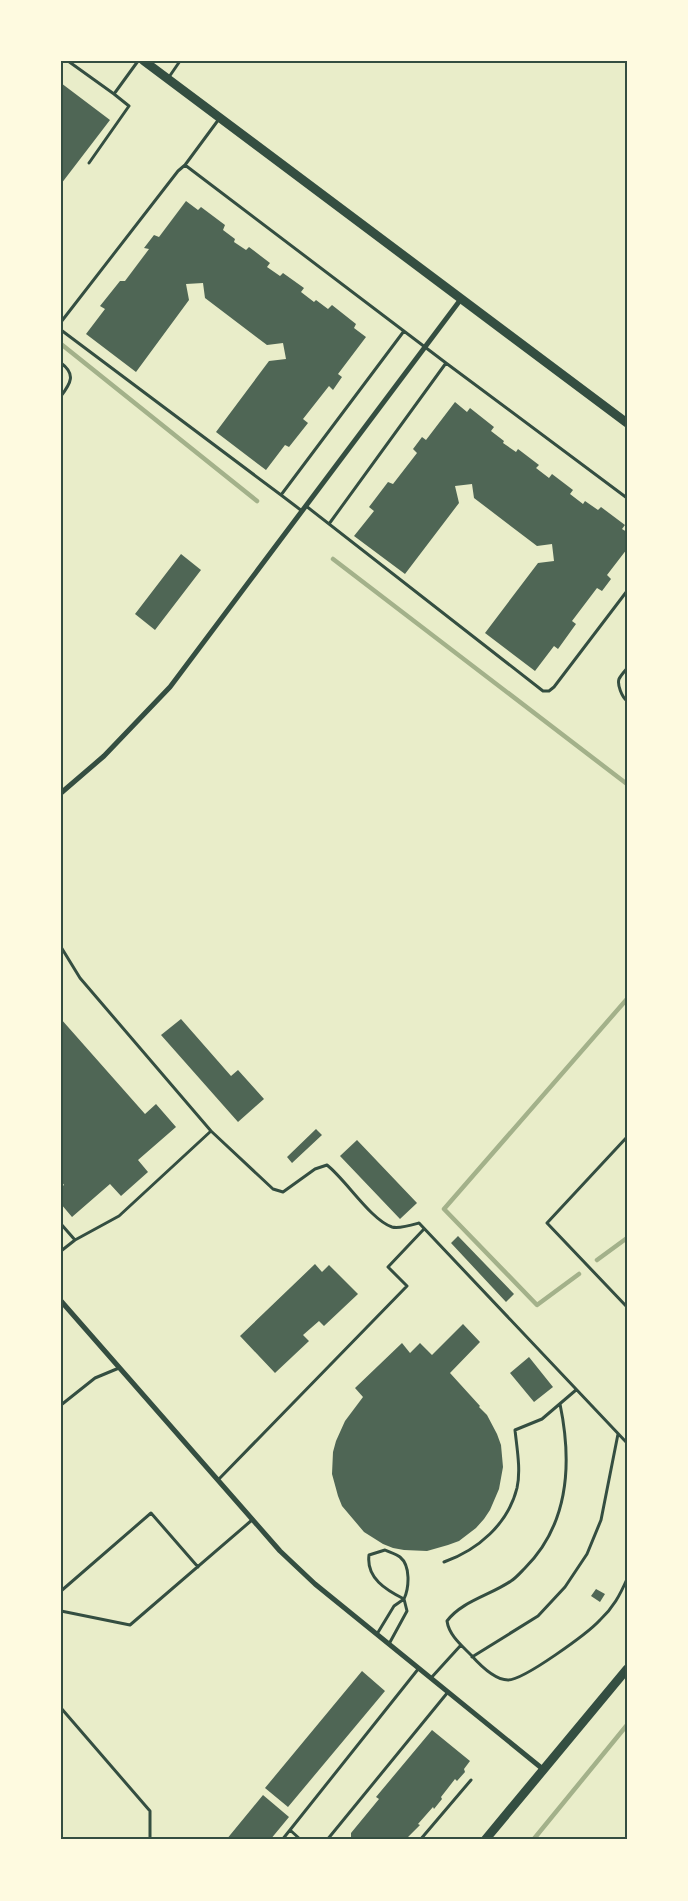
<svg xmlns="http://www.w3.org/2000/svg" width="688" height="1901" font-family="'Source Sans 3',sans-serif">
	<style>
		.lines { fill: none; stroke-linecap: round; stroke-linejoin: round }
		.stream { stroke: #a3b18a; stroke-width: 4.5 }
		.building { fill: #4f6655 }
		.service { stroke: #344e41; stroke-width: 3 }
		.minor { stroke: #344e41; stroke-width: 5 }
		.secondary { stroke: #344e41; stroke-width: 9 }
		.neatline { fill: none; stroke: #344e41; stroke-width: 2 }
	</style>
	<rect width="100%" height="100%" fill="#e9edc9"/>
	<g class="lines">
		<path class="stream" d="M61 344 257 501
			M333 559 627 784
			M597 1260 627 1238
			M579 1274 537 1305 444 1209 627 999
			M533 1840 627 1725"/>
	</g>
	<path class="building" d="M61 83 110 120 61 184Z
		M186 201 198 210 201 207 225 225 223 230 235 239 234 242 246 250 249 247 270 263 267 267 280 276 283 273 304 288 301 292 314 302 316 300 328 309 332 305 356 324 354 328 366 337 338 374 342 377 333 390 329 386 303 419 308 423 289 447 285 445 266 470 216 432 269 361 286 359 283 343 267 345 205 298 203 283 186 284 189 300 136 372 86 334 105 309 100 306 120 281H125L149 249 144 248 154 235 159 237Z
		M455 402 467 412 470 408 494 427 491 431 504 441 503 443 516 452 518 449 539 465 536 468 549 478 552 474 573 490 570 494 583 504 585 501 598 510 601 507 625 525 622 529 627 532V549L607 575 611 579 602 591 597 588 572 621 576 624 558 649 554 646 535 671 485 633 538 563 554 561 552 544 537 546 474 498 472 484 455 486 459 503 405 574 354 536 374 511 369 507 388 482 393 484 417 453 413 449 422 437 426 440Z
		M181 554 201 570 155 630 135 614Z
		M61 1019 145 1114 156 1104 176 1127 138 1160 148 1172 121 1196 110 1184 72 1217 61 1204V1187L64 1185 61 1181Z
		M181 1019 231 1076 238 1070 264 1099 238 1122 161 1035Z
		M316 1129 322 1135 292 1163 287 1157Z
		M357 1140 417 1203 400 1219 340 1156Z
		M458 1236 514 1294 506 1302 451 1243Z
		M315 1264 322 1272 329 1265 358 1294 324 1326 319 1321 303 1335 309 1341 275 1373 240 1336Z
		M463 1324 480 1342 450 1373 480 1406 479 1407 487 1415 497 1434 501 1445 503 1467 499 1489 490 1510 484 1519 476 1528 459 1541 448 1545 427 1551 404 1550 393 1548 383 1544 364 1532 342 1506 338 1496 332 1474 333 1452 336 1441 345 1421 363 1397 355 1388 402 1343 410 1353 420 1343 432 1355Z
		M529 1357 553 1387 534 1402 510 1373Z
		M596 1589 605 1594 600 1602 591 1596Z
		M362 1671 385 1691 288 1807 265 1788Z
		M432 1730 470 1761 464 1769 465 1772 457 1781 455 1779 441 1797 442 1799 434 1809 433 1807 418 1824 420 1825 405 1840H351V1833L379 1799 376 1797Z
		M263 1795 289 1817 270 1840H226Z"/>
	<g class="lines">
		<path class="service" d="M68 61 114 94 138 61
			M169 77 180 61
			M219 119 185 165 446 363
			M89 163 129 106 114 94
			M61 322 178 171 185 165
			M61 330 281 495 404 331
			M61 363C76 374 71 383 61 396
			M281 495 302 511
			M306 506 543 691H549L554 687 627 591
			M329 524 446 363 627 498
			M627 668C625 671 621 675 619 679 617 685 622 697 627 701
			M61 947 80 978 211 1131 119 1216 75 1240
			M211 1131 273 1189 283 1192 315 1169 327 1165C346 1180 371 1220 392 1227 399 1229 412 1225 419 1223L627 1443
			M627 1137 547 1223 627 1307
			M61 1224 75 1240 61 1251
			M560 1404C572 1462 570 1523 525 1568 521 1572 516 1578 511 1581 491 1595 462 1601 447 1621 449 1635 461 1645 471 1655 479 1664 495 1680 508 1680 524 1680 588 1633 600 1620 613 1608 620 1595 627 1579
			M61 1405 95 1378 119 1368
			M218 1480 407 1286 388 1267 424 1229
			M385 1550C389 1552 396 1554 400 1557 411 1566 409 1588 404 1599 386 1590 366 1578 369 1555Z
			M444 1562C478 1550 508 1524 517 1488 521 1470 517 1449 515 1430L542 1419 576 1390
			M61 1591 151 1513 198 1567
			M61 1611 130 1625 252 1520
			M377 1634 394 1606 404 1599 407 1611 389 1644
			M472 1657 538 1616 565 1587 587 1554 601 1520 618 1434
			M431 1678 461 1645
			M61 1708 150 1811V1840
			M290 1830 301 1840
			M282 1840 419 1668
			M327 1840 448 1692
			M420 1840 471 1780"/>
		<path class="minor" d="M61 793 104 756 170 687 461 299
			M61 1301 280 1551 315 1584 544 1770"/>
		<path class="secondary" d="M144 61 627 423
			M485 1840 627 1669"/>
	</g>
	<rect width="688" height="1901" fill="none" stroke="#fefae0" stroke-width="125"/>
	<rect x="62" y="62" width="564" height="1776" class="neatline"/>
</svg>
